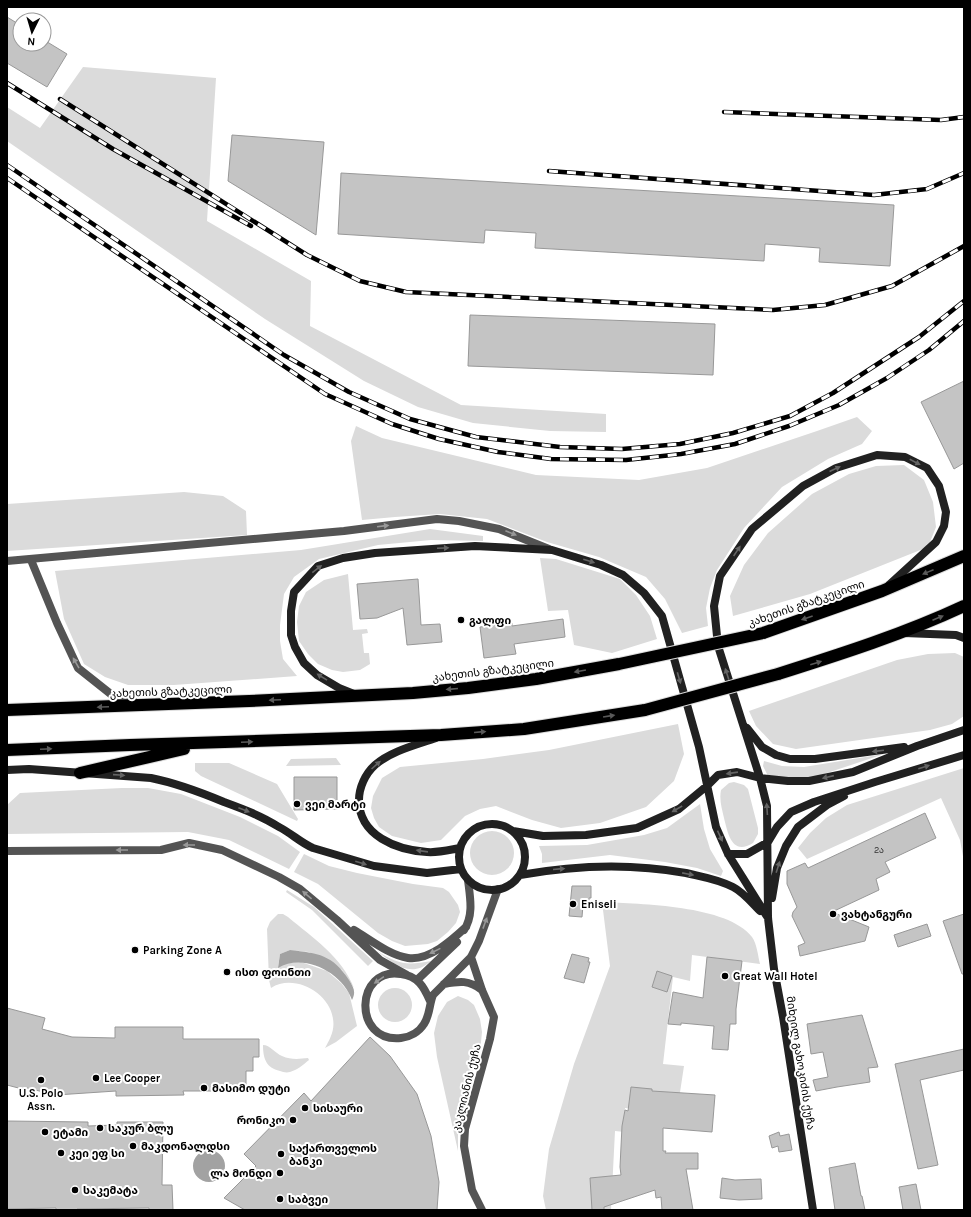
<svg xmlns="http://www.w3.org/2000/svg" width="971" height="1217" font-family="Karla,'Noto Sans Georgian',sans-serif">
	<style>
		.green { fill: #dbdbdb }
		.water { fill: #a2a2a2 }
		.building { fill: #c4c4c4; stroke: #989898 }
		.lines { fill: none; stroke-linecap: round; stroke-linejoin: round }
		.highway-casing { stroke: #dbdbdb; stroke-width: 14 }
		.street { stroke: #545454; stroke-width: 8 }
		.secondary { stroke: #212121; stroke-width: 8 }
		.highway { stroke: #000; stroke-width: 12 }
		.rail-casing { stroke: #000; stroke-width: 4.5 }
		.rail { stroke: #fff; stroke-width: 3; stroke-dasharray: 9; stroke-linecap: butt }
		.highway-bridge-casing { stroke: #dbdbdb; stroke-width: 14; stroke-linecap: butt }
		.highway-bridge { stroke: #000; stroke-width: 12 }
		.oneway { fill: #646464 }
		.oneway2 { fill: #989898 }
		.oneway3 { fill: #595959 }
		.poi-dot { fill: #000; stroke: #fff; stroke-width: 1.5 }
		.labels { text-anchor: middle; stroke-width: 4; stroke-linejoin: round; paint-order: stroke }
		.number-label { font-size: 9px; fill: #313131 }
		.street-label { font-size: 11px; fill: #000; stroke: #fff }
		.poi-label { font-size: 11px; font-weight: bold; fill: #000; stroke: #fff; text-anchor: start }
	</style>
	<rect width="100%" height="100%" fill="#fff"/>
	<path class="green" d="M83 67 216 78 207 221 311 281 310 326 461 405 606 414V432L550 431 473 423 418 407 364 381 265 319 7 141V107L40 128Z
		M857 417 872 431 862 444 828 459 782 487 744 528 717 570 710 588 706 608 708 626 682 633 665 599 646 577 599 557 547 542 487 519 440 514 395 517 362 520 351 441 356 426 382 438 536 475 639 480 707 468 817 431Z
		M904 465 924 480 933 502 936 527 928 547 810 594 733 616 730 596 744 565 768 533 812 494 849 474 876 466Z
		M184 492 223 496 246 511 247 535 7 551V504Z
		M430 529 483 536V541L431 540 378 545 319 559 294 577 284 594 280 625V641L283 659 297 676 174 685H128L105 677 84 664 64 619 55 571 301 550Z
		M540 558 556 559 620 579 636 595 650 616 657 639 612 653 574 645 568 610 548 611Z
		M348 574 353 630 367 629 368 633 362 634 364 653H369L370 664 360 670 343 672 332 670 318 664 308 654 299 641 297 622 299 606 306 592 324 580Z
		M955 653 964 657V716L952 724 930 730 796 749 773 744 756 726 749 711 897 660 928 654Z
		M678 724 684 754 674 781 646 807 600 823 561 828 532 820 496 806 480 809 465 816 441 840 421 843 392 836 379 827 374 818 371 808 373 796 382 778 400 767 483 759 549 750Z
		M884 754 815 777 780 778 768 776 763 766 764 761 782 766 804 767Z
		M336 758 341 765 286 766 291 759Z
		M195 763H229L277 784 298 819 297 821 201 776 195 771Z
		M964 768V862L960 840 941 798 807 859 798 848 810 833 826 818 847 805Z
		M734 782 744 785 748 789 758 828V834L753 843C732 856 728 834 724 818 722 809 719 800 721 790L729 783Z
		M122 788H148L181 794 240 817 278 836 300 852 289 869 229 840 188 832 7 834V805L20 793Z
		M700 804 704 829 710 849 723 871 721 876 697 868 665 862 610 855 542 863V854L539 846 587 845 644 835 667 828Z
		M470 853a22 22 0 1 1 44 0a22 22 0 1 1-44 0Z
		M304 854 329 866 357 873 413 884 443 888 449 892 458 905 460 912 456 923 448 932 437 941 428 944 405 946 392 941 378 933 318 884 294 872Z
		M287 890 314 907 373 961 368 966 312 910 286 892Z
		M602 902C640 904 728 905 752 937 757 944 758 956 760 964L692 955 690 981 673 977 663 1064 684 1066 677 1112 625 1108V1132L615 1131 611 1210H546L543 1196 549 1149 574 1064 610 966Z
		M278 914H283L288 917C313 938 342 957 354 988L342 970 309 952 290 950 280 954 278 967 285 963 301 962 327 971 341 983 349 993 357 1026 336 1042 325 1048C330 1039 335 1030 333 1019 330 993 294 973 271 988L269 980 267 929 270 922Z
		M377 951C398 964 406 966 431 961 411 979 394 964 377 951Z
		M378 1005a17 17 0 1 1 34 0a17 17 0 1 1-34 0Z
		M458 996 468 1000 474 1005 480 1019 482 1032 480 1052 458 1121V1151L437 1057 434 1033 438 1016 447 1002Z
		M263 1045C270 1045 275 1053 282 1056 291 1060 299 1059 308 1058L309 1060C303 1065 297 1070 290 1072 286 1073 283 1072 280 1071 266 1068 263 1058 263 1045Z"/>
	<path class="water" d="M290 950C318 953 333 955 349 980 354 988 356 992 352 1000 343 973 304 952 278 968L280 954Z
		M193 1166a16 16 0 1 1 32 0a16 16 0 1 1-32 0Z"/>
	<path class="building" d="M7 17 20 25V44H44V40L67 54 47 87 7 63Z
		M232 135 324 142 316 235 228 181Z
		M341 173 894 205 890 266 819 262 820 248 765 244 764 261 535 248 536 233 485 230 484 243 338 234Z
		M470 315 715 324 713 375 468 366Z
		M964 381V463L954 469 921 402Z
		M418 579 421 625 440 624 442 642 407 645 403 608 377 618 360 619 357 584Z
		M563 619 565 637 514 644 516 654 484 658 480 627 512 623V626Z
		M294 777H337V809L294 810Z
		M925 813 936 838 885 862 890 872 876 879 879 890 832 912 869 927 865 941 800 956 798 946 805 943 792 916 793 912 797 907 787 884V871L805 863 808 868Z
		M572 886H591V898H589V905H583L582 917 569 916Z
		M964 914V974H962L943 921Z
		M927 924 931 936 898 947 894 935Z
		M572 954 589 958 588 962H590L584 983 564 978Z
		M707 957 742 961 736 1009V1024H730L728 1050 712 1049 714 1026 681 1023V1025L668 1024 673 992 703 998Z
		M657 971 672 976 667 992 652 987Z
		M7 1008 45 1018 42 1029 72 1037 115 1038V1027H183V1039H259V1057H253V1071H246V1091H183L184 1095 116 1096V1091L56 1095 27 1088 26 1090 7 1085Z
		M862 1015 878 1067 868 1068 870 1082 837 1087 816 1091 813 1080 828 1077 823 1052 811 1054 807 1024Z
		M370 1037 390 1056 417 1094 431 1136 439 1182 437 1210H245L224 1198 256 1166 244 1154 304 1093 311 1101Z
		M964 1049V1070L920 1080 938 1165 918 1169 895 1064Z
		M631 1087 652 1089V1091L715 1095 712 1132 663 1128V1151H666L665 1153H698V1169H686L693 1210H662L661 1197 656 1198 655 1190 604 1207V1210H592L590 1178 621 1175 620 1167 622 1126 625 1110 628 1111Z
		M7 1121 88 1122V1126L117 1125V1122H163L162 1185H172L173 1210H149V1208L77 1209V1210H56V1208L7 1209Z
		M779 1132 780 1136 789 1134 792 1150 779 1152 778 1146 772 1148 769 1136Z
		M855 1163 861 1196H862L865 1210H835L829 1168Z
		M722 1178 735 1180 761 1179 762 1199 739 1200 720 1198Z
		M916 1184 921 1210H903L899 1187Z"/>
	<g class="lines">
		<defs>
			<path id="highway" d="M763 633 882 591 964 556
				M778 674C841 654 904 634 964 606
				M7 710 249 701 413 693 468 688 536 679 619 664
				M7 750 130 745 441 735 524 729 645 710
				M80 773 184 749"/>
		</defs>
		<use href="#highway" class="highway-casing"/>
		<path class="street" d="M31 560 57 623 78 668 112 695 137 703
			M7 561 344 531 437 519 459 521 499 529 549 549
			M7 851 161 850 189 843 222 850 279 877 300 889 337 920 380 960 407 975
			M354 930C371 940 389 955 408 958 429 961 452 940 466 927
			M464 930C474 915 470 897 468 880
			M471 957 482 990 494 1017 490 1039 465 1129 464 1146 472 1190 482 1210
			M417 980 457 942
			M444 984C460 981 469 980 482 990
			M430 1001C424 987 418 976 401 974 355 966 352 1043 401 1038 410 1037 419 1032 424 1024 430 1015 429 1005 433 995L471 957 479 941 498 889"/>
		<path class="secondary" d="M904 633 956 635 964 638
			M354 694 339 688 317 675 304 663 295 647 291 635V611L294 592 318 566 343 558 375 553 475 546 552 550 601 565 623 575 644 593 662 616 699 747 716 827 728 854 768 918
			M747 728 762 747 776 755 790 759H815L904 747
			M436 738C416 745 391 751 375 765 365 774 359 788 359 800 359 836 397 850 427 852 438 853 449 850 460 848
			M7 770 29 769 151 778C176 783 200 792 224 802 243 809 262 816 279 827 291 833 301 843 313 848L374 866 427 873 461 869
			M459 857a33 33 0 1 1 66 0a33 33 0 1 1-66 0Z
			M513 831 543 836 586 835 637 828 679 809 708 785 718 775 737 772 760 778 788 781H809L853 772 917 746 964 730
			M728 854H747L768 842 777 827 791 812 814 802 875 782 964 755
			M520 875C575 865 631 863 686 873 703 877 718 879 733 887 743 892 752 903 760 911
			M772 898 777 868 786 846 798 827 827 805 844 796
			M813 1210 783 1017 774 969 768 918 767 806 760 778 718 646 714 606 720 576 752 529 803 486 836 468 877 455 905 457 927 468 939 486 946 512 944 526 936 542 889 585"/>
		<use href="#highway" class="highway"/>
		<defs>
			<path id="rail" d="M7 83 113 149 251 226
				M60 99 307 255 360 281 406 292 773 310 825 305 892 286 964 246
				M724 112 941 120 964 117
				M7 165 284 355 349 392 410 419 476 437 560 447 622 449 680 444 733 433 790 416 833 393 919 337 964 301
				M549 171 874 195 927 189 964 173
				M7 178 325 394 392 424 439 439 498 452 551 459 626 460 681 454 735 444 789 426 839 405 887 378 929 350 964 321"/>
		</defs>
		<use href="#rail" class="rail-casing"/>
		<use href="#rail" class="rail"/>
		<defs>
			<path id="highway-bridge" d="M619 664 763 633
				M645 710 778 674"/>
		</defs>
		<use href="#highway-bridge" class="highway-bridge-casing"/>
		<use href="#highway-bridge" class="highway-bridge"/>
	</g>
	<defs><path id="oneway-solid" d="M-6-.8H1V-3.2L6.5 0L1 3.2V.8H-6Z"/></defs>
	<g class="oneway">
		<use href="#oneway-solid" transform="translate(915 462) rotate(28)"/>
		<use href="#oneway-solid" transform="translate(835 469) rotate(-24)"/>
		<use href="#oneway-solid" transform="translate(443 548) rotate(-3)"/>
		<use href="#oneway-solid" transform="translate(737 551) rotate(-56)"/>
		<use href="#oneway-solid" transform="translate(589 561) rotate(17)"/>
		<use href="#oneway-solid" transform="translate(317 569) rotate(-38)"/>
		<use href="#oneway-solid" transform="translate(727 674) rotate(-108)"/>
		<use href="#oneway-solid" transform="translate(322 677) rotate(-148)"/>
		<use href="#oneway-solid" transform="translate(679 678) rotate(74)"/>
		<use href="#oneway-solid" transform="translate(878 751) rotate(173)"/>
		<use href="#oneway-solid" transform="translate(376 765) rotate(-42)"/>
		<use href="#oneway-solid" transform="translate(924 767) rotate(-17)"/>
		<use href="#oneway-solid" transform="translate(732 773) rotate(172)"/>
		<use href="#oneway-solid" transform="translate(119 775) rotate(4)"/>
		<use href="#oneway-solid" transform="translate(828 777) rotate(167)"/>
		<use href="#oneway-solid" transform="translate(677 809) rotate(150)"/>
		<use href="#oneway-solid" transform="translate(767 809) rotate(-94)"/>
		<use href="#oneway-solid" transform="translate(244 810) rotate(21)"/>
		<use href="#oneway-solid" transform="translate(720 836) rotate(65)"/>
		<use href="#oneway-solid" transform="translate(422 851) rotate(-172)"/>
		<use href="#oneway-solid" transform="translate(361 863) rotate(17)"/>
		<use href="#oneway-solid" transform="translate(778 867) rotate(-72)"/>
		<use href="#oneway-solid" transform="translate(559 869) rotate(-5)"/>
		<use href="#oneway-solid" transform="translate(688 874) rotate(11)"/>
	</g>
	<g class="oneway2">
		<use href="#oneway-solid" transform="translate(383 526) rotate(-7)"/>
		<use href="#oneway-solid" transform="translate(511 533) rotate(22)"/>
		<use href="#oneway-solid" transform="translate(76 663) rotate(-120)"/>
		<use href="#oneway-solid" transform="translate(189 845) rotate(180)"/>
		<use href="#oneway-solid" transform="translate(122 850) rotate(180)"/>
		<use href="#oneway-solid" transform="translate(307 895) rotate(-140)"/>
		<use href="#oneway-solid" transform="translate(485 923) rotate(-70)"/>
		<use href="#oneway-solid" transform="translate(435 951) rotate(154)"/>
		<use href="#oneway-solid" transform="translate(379 980) rotate(145)"/>
	</g>
	<g class="oneway3">
		<use href="#oneway-solid" transform="translate(928 572) rotate(158)"/>
		<use href="#oneway-solid" transform="translate(807 618) rotate(161)"/>
		<use href="#oneway-solid" transform="translate(938 618) rotate(-23)"/>
		<use href="#oneway-solid" transform="translate(816 663) rotate(-17)"/>
		<use href="#oneway-solid" transform="translate(580 671) rotate(170)"/>
		<use href="#oneway-solid" transform="translate(452 689) rotate(175)"/>
		<use href="#oneway-solid" transform="translate(275 700) rotate(177)"/>
		<use href="#oneway-solid" transform="translate(103 707) rotate(178)"/>
		<use href="#oneway-solid" transform="translate(609 716) rotate(-9)"/>
		<use href="#oneway-solid" transform="translate(480 732) rotate(-5)"/>
		<use href="#oneway-solid" transform="translate(247 742) rotate(-2)"/>
		<use href="#oneway-solid" transform="translate(46 749) rotate(-2)"/>
	</g>
	<g class="poi-dot">
		<circle cx="461" cy="620" r="4"/>
		<circle cx="297" cy="804" r="4"/>
		<circle cx="573" cy="904" r="4"/>
		<circle cx="833" cy="914" r="4"/>
		<circle cx="135" cy="950" r="4"/>
		<circle cx="227" cy="972" r="4"/>
		<circle cx="725" cy="976" r="4"/>
		<circle cx="96" cy="1078" r="4"/>
		<circle cx="41" cy="1080" r="4"/>
		<circle cx="204" cy="1088" r="4"/>
		<circle cx="305" cy="1108" r="4"/>
		<circle cx="293" cy="1120" r="4"/>
		<circle cx="100" cy="1128" r="4"/>
		<circle cx="45" cy="1132" r="4"/>
		<circle cx="133" cy="1146" r="4"/>
		<circle cx="61" cy="1153" r="4"/>
		<circle cx="281" cy="1154" r="4"/>
		<circle cx="280" cy="1173" r="4"/>
		<circle cx="75" cy="1190" r="4"/>
		<circle cx="280" cy="1199" r="4"/>
	</g>
	<g class="labels">
		<g class="number-label">
			<text x="879" y="853">2ა</text>
		</g>
		<g class="street-label">
			<text transform="translate(806 603) rotate(-19)" y="4">კახეთის გზატკეცილი</text>
			<text transform="translate(493 670) rotate(-7)" y="4">კახეთის გზატკეცილი</text>
			<text transform="translate(171 691) rotate(-2)" y="4">კახეთის გზატკეცილი</text>
			<text transform="translate(801 1063) rotate(81)" y="4">მიხეილ გახოკიძის ქუჩა</text>
			<text transform="translate(466 1088) rotate(-76)" y="4">კაკლიანის ქუჩა</text>
		</g>
		<g class="poi-label">
			<text x="469" y="624">გალფი</text>
			<text x="305" y="808">ვეი მარტი</text>
			<text x="581" y="908">Eniseli</text>
			<text x="841" y="918">ვახტანგური</text>
			<text x="143" y="954">Parking Zone A</text>
			<text x="235" y="976">ისთ ფოინთი</text>
			<text x="733" y="980">Great Wall Hotel</text>
			<text x="104" y="1082">Lee Cooper</text>
			<text x="212" y="1092">მასიმო დუტი</text>
			<text x="41" y="1097" text-anchor="middle">U.S. Polo<tspan x="41" dy="13">Assn.</tspan></text>
			<text x="313" y="1112">სისაური</text>
			<text x="285" y="1124" text-anchor="end">რონიკო</text>
			<text x="108" y="1132">საკურ ბლუ</text>
			<text x="53" y="1136">ეტამი</text>
			<text x="141" y="1150">მაკდონალდსი</text>
			<text x="289" y="1152">საქართველოს<tspan x="289" dy="13">ბანკი</tspan></text>
			<text x="69" y="1157">კეი ეფ სი</text>
			<text x="272" y="1177" text-anchor="end">ლა მონდი</text>
			<text x="83" y="1194">საკემატა</text>
			<text x="288" y="1203">საბვეი</text>
		</g>
	</g>
	<rect width="971" height="1217" fill="none" stroke="#000000" stroke-width="16"/>
	<g transform="translate(32 32) rotate(185)"><circle r="19" fill="#ffffff" stroke="#999999"/>
	<path d="M0-3L7 15L0 10L-7 15Z" fill="#000000"/>
	<text y="-6" font-size="11" font-weight="bold" text-anchor="middle" fill="#000000">N</text>
	</g>
</svg>
